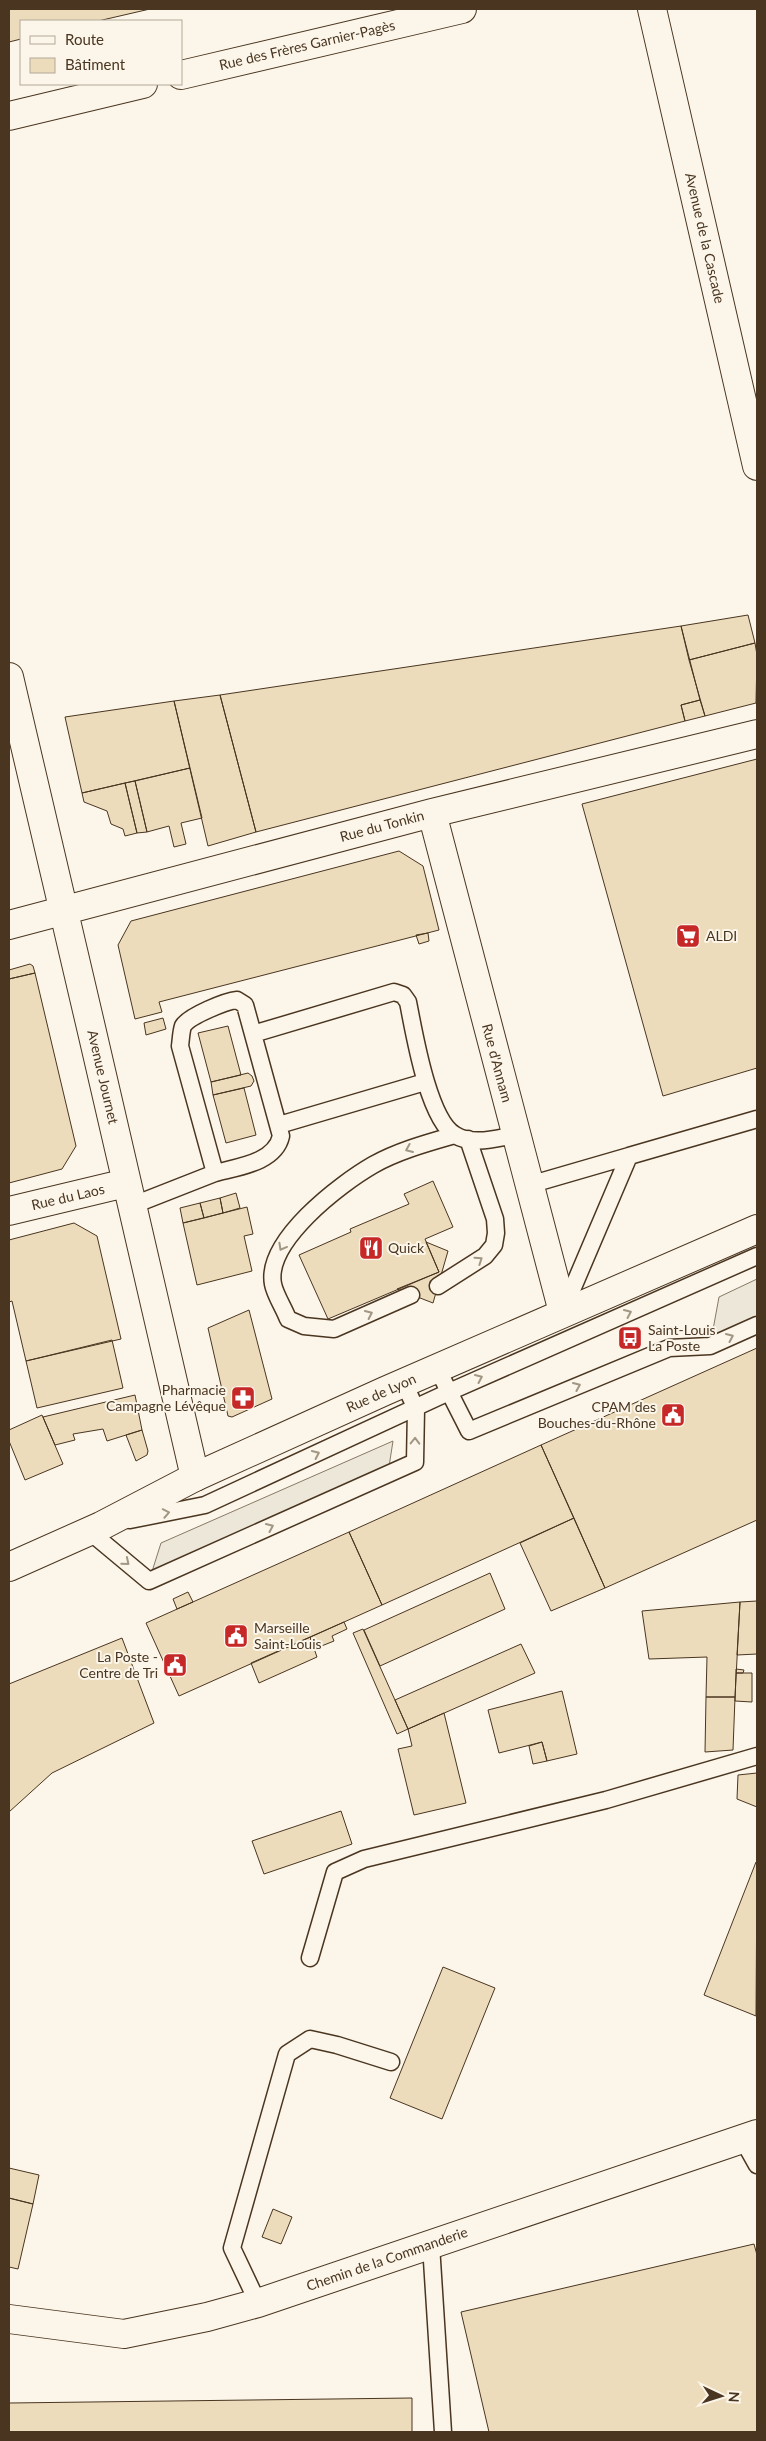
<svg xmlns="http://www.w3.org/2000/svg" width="766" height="2441" font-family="Lato,sans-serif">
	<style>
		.parking { fill: #ede7d9; stroke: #887966 }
		.building { fill: #ecdcbc; stroke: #4a3520 }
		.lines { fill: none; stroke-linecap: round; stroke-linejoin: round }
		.lane-casing { stroke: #4a3520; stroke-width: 19 }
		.street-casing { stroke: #4a3520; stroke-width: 30 }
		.secondary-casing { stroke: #4a3520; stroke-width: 30 }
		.lane { stroke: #fbf6e9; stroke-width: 16 }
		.street { stroke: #fbf6e9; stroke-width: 28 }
		.secondary { stroke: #fbf6e9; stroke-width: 28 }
		.oneway { stroke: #a29684 }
		.labels { text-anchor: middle; stroke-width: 4; stroke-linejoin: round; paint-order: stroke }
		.street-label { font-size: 14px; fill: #4a3520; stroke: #fbf6e9 }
		.poi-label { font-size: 14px; fill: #4a3520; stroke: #fbf6e9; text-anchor: start }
	</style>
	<rect width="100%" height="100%" fill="#fbf6e9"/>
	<path class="parking" d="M757 1279V1325L710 1346 719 1297Z
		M393 1441 388 1473 149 1581 161 1543Z"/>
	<path class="building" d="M9 9H150L98 21H21V39L9 42Z
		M748 615 755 643 689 660 681 626Z
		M681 626 700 700 681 705 685 721 256 832 220 695Z
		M755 643 757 655 756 703 705 716 689 660Z
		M220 695 256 832 208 846 174 701Z
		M700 700 705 716 685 721 681 705Z
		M174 701 190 768 82 793 65 717Z
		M757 759V1068L663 1096 582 804Z
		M190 768 202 818 181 823 186 844 174 847 169 826 147 832 135 781Z
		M135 781 147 832 137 833 125 783Z
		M125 783 137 833 125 836 123 829 111 824 107 811 84 802 82 793Z
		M399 851 423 866 439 930 159 1002 162 1012 135 1019 118 945 131 921Z
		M428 933 429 941 419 944 416 935Z
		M30 964 33 966 35 973 9 979V970Z
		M35 973 76 1146 62 1169 9 1183V979Z
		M163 1018 166 1029 146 1035 144 1023Z
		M228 1026 241 1075 211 1082 198 1033Z
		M248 1073 252 1076 254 1081 251 1086 213 1095 211 1082Z
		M244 1088 256 1135 226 1143 213 1095Z
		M433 1181 453 1227 425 1239 439 1272 328 1319 299 1255 351 1232 350 1229 409 1204 404 1194Z
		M236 1193 240 1208 223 1213 220 1198Z
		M220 1198 223 1213 204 1218 200 1203Z
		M200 1203 204 1218 183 1223 180 1208Z
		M247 1207 253 1234 244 1236 252 1271 197 1285 183 1223Z
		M74 1223 97 1236 121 1339 26 1361 12 1301 9 1302V1240Z
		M426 1242 448 1251 433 1303 397 1289 439 1272Z
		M249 1310 272 1399 232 1417 228 1416 208 1328Z
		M112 1340 123 1388 37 1408 26 1361Z
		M757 1348V1520L605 1588 541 1445Z
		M135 1395 142 1430 107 1441 103 1429 73 1434 75 1440 55 1445 43 1417Z
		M42 1415 63 1464 25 1480 9 1441V1430Z
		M142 1430 148 1451 147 1455 136 1461 126 1435Z
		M541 1445 574 1518 382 1605 349 1532Z
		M574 1518 605 1588 551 1611 520 1543Z
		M349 1532 382 1605 179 1696 146 1623Z
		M490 1573 505 1609 380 1666 364 1630Z
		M188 1592 193 1602 177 1609 173 1599Z
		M757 1601V1654L737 1655 740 1602Z
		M740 1602 735 1697H706L707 1657 649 1659 642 1611Z
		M344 1622 347 1629 332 1636 334 1641 314 1649 310 1637Z
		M363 1629 408 1729 397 1734 353 1633Z
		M310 1637 317 1657 259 1683 251 1663Z
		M122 1638 154 1723 52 1773 9 1812V1684Z
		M521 1644 535 1673 408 1729 395 1700Z
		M736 1669 744 1670 743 1673H736Z
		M736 1673H752V1702L735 1701Z
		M562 1691 577 1754 547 1761 542 1742 499 1753 488 1710Z
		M706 1697H735L733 1750 705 1752Z
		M444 1713 466 1803 414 1815 398 1749 412 1746 408 1729Z
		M542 1742 547 1761 533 1764 529 1746Z
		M757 1773V1807L737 1799 738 1775Z
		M341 1811 352 1844 264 1874 252 1841Z
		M756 1862 757 1863 756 2016 704 1995Z
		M443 1967 495 1988 442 2119 390 2098Z
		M9 2168 39 2175 33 2204 9 2198Z
		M9 2198 33 2204 18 2269 9 2267Z
		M273 2209 292 2217 281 2244 262 2237Z
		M754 2244 757 2255V2432H489L461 2312Z
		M412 2398V2432H9V2403Z"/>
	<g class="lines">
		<defs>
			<path id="lane" d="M237 1000 245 1005 281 1136C275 1163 237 1167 215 1173L180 1046C181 1039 181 1032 183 1026 189 1016 226 1001 237 1000Z
				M253 1034 394 992 403 995 408 1002C414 1032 428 1119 455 1135 473 1146 497 1138 516 1135
				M279 1125 425 1082
				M629 1156 757 1119
				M529 1185 629 1156 563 1311
				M131 1206 215 1173
				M438 1286 485 1256 494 1245 496 1233 495 1219 468 1139
				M411 1295 334 1329 304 1326 288 1319C284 1308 275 1295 273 1284 265 1241 340 1184 373 1165 398 1151 427 1143 455 1135
				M437 1368 469 1431 669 1348 710 1346 757 1325
				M130 1520 205 1505 449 1392 757 1256
				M89 1531 149 1581 415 1462 416 1409 404 1383
				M310 1958 335 1872 364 1859 606 1800 757 1756
				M743 2140 757 2165
				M431 2245 443 2432
				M258 2303 232 2248 287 2054 310 2039 337 2045 391 2062"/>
			<path id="street" d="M652 9 757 466
				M181 75 462 9
				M9 116 143 84
				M9 677C73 943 132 1211 195 1477
				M432 813 563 1312
				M9 925 432 813 757 734
				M9 1211 126 1183
				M9 2319 124 2334 207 2317 258 2303 757 2134"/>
			<path id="secondary" d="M9 1567 101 1526 195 1477 385 1391 757 1229"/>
		</defs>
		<use href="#lane" class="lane-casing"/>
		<use href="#street" class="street-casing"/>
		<use href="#secondary" class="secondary-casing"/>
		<use href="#lane" class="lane"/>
		<use href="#street" class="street"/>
		<use href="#secondary" class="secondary"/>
	</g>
	<defs><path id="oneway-chevron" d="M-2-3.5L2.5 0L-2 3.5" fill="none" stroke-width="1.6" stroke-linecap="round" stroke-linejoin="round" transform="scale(1.25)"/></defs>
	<g class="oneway">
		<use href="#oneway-chevron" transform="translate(409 1149) rotate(157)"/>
		<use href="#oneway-chevron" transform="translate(282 1247) rotate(119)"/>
		<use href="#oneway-chevron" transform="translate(479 1260) rotate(-34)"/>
		<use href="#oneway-chevron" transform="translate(628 1313) rotate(-24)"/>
		<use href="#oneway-chevron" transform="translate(369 1314) rotate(-25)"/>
		<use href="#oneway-chevron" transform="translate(730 1337) rotate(-24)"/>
		<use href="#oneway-chevron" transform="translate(479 1378) rotate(-24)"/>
		<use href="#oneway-chevron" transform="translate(577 1386) rotate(-23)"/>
		<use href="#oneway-chevron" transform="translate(415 1441) rotate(-89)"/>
		<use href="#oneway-chevron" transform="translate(316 1454) rotate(-25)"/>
		<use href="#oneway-chevron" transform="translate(166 1513) rotate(-11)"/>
		<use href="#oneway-chevron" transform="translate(270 1527) rotate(-24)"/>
		<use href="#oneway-chevron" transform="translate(126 1562) rotate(40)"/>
	</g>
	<defs>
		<symbol id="supermarket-square" viewBox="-11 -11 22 22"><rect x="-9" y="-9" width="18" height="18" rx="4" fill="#c62828" stroke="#fbf6e9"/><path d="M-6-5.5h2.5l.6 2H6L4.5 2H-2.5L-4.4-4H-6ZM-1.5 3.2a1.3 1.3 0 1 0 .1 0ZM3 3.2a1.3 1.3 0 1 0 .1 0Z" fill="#fff"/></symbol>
		<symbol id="restaurant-square" viewBox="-11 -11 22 22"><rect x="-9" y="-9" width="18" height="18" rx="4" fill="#c62828" stroke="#fbf6e9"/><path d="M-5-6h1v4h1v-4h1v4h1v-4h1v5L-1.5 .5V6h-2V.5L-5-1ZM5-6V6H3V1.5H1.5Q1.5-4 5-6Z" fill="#fff"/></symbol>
		<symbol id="bus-square" viewBox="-11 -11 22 22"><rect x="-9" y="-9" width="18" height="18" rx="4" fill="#c62828" stroke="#fbf6e9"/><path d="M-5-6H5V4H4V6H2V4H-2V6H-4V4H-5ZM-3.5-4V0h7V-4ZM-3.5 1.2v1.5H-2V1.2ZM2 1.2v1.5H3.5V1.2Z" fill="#fff"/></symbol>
		<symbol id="pharmacy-square" viewBox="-11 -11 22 22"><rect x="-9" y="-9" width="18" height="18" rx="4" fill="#c62828" stroke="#fbf6e9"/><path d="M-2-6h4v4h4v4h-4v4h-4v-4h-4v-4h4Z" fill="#fff"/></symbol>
		<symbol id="civic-square" viewBox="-11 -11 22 22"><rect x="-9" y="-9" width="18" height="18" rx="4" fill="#c62828" stroke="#fbf6e9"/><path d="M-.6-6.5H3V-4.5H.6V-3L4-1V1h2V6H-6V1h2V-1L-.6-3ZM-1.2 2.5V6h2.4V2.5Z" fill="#fff"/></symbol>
	</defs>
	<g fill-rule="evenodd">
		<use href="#supermarket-square" x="674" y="922" width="28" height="28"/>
		<use href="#restaurant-square" x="357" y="1234" width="28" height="28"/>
		<use href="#bus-square" x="616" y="1324" width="28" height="28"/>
		<use href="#pharmacy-square" x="229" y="1384" width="28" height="28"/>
		<use href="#civic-square" x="659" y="1401" width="28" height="28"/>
		<use href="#civic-square" x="222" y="1622" width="28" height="28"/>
		<use href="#civic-square" x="161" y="1651" width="28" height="28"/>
	</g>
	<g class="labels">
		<g class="street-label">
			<text transform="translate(307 45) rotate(-13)" y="5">Rue des Frères Garnier-Pagès</text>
			<text transform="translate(705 238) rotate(77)" y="5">Avenue de la Cascade</text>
			<text transform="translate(382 826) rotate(-15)" y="5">Rue du Tonkin</text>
			<text transform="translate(497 1063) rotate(75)" y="5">Rue d'Annam</text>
			<text transform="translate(103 1077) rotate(77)" y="5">Avenue Journet</text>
			<text transform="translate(68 1197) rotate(-13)" y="5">Rue du Laos</text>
			<text transform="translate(381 1393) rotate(-24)" y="5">Rue de Lyon</text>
			<text transform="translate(387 2259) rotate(-19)" y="5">Chemin de la Commanderie</text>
		</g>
		<g class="poi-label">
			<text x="706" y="941">ALDI</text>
			<text x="388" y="1253">Quick</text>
			<text x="648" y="1335">Saint-Louis<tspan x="648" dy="16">La Poste</tspan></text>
			<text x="226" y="1395" text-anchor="end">Pharmacie<tspan x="226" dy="16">Campagne Lévêque</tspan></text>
			<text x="656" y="1412" text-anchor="end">CPAM des<tspan x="656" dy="16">Bouches-du-Rhône</tspan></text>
			<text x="254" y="1633">Marseille<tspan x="254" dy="16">Saint-Louis</tspan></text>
			<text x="158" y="1662" text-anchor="end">La Poste -<tspan x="158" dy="16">Centre de Tri</tspan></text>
		</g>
	</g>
	<rect width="766" height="2441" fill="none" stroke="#4a3520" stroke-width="20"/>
	<rect x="20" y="20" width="162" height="65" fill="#fbf6e9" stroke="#b4a999"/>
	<rect x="30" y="36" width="25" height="8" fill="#fbf6e9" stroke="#b4a999"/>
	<text x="65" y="45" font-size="15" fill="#4a3520">Route</text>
	<rect x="30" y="58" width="25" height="15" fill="#ecdcbc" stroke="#b4a999"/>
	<text x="65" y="70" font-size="15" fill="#4a3520">Bâtiment</text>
	<g transform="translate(721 2396) rotate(94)" stroke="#fbf6e9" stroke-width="4" paint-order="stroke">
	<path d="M0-4L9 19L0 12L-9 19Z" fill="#4a3520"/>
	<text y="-8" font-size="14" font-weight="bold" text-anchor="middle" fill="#4a3520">N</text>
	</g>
</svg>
